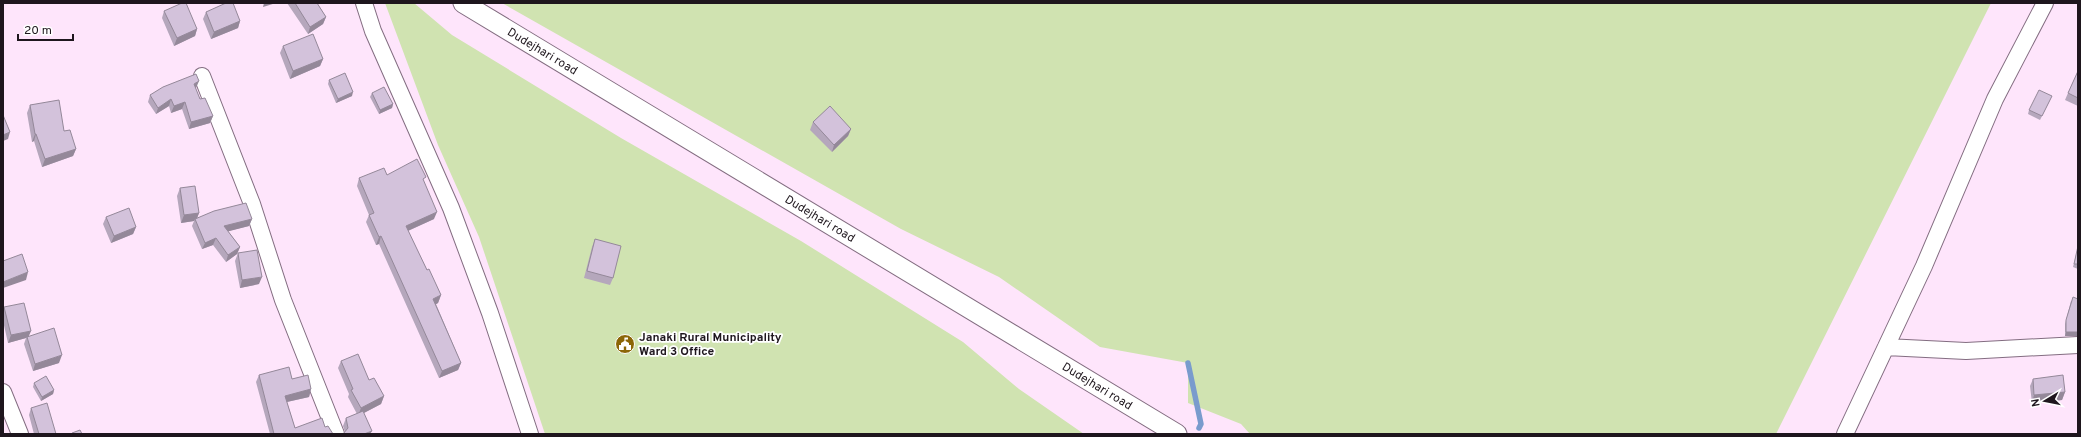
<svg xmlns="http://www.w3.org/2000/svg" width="2081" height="437" font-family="Overpass,sans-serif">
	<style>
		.green { fill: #d0e3b1 }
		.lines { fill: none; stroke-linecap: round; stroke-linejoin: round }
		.stream { stroke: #799bcd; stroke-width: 5.5 }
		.minor-casing { stroke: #836d81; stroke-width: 18 }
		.tertiary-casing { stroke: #836d81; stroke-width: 21 }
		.minor { stroke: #fff; stroke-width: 16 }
		.tertiary { stroke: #fff; stroke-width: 19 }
		.wall { fill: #b5a7bc }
		.shaded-wall { fill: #948899 }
		.building { fill: #d3c2db; stroke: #948899 }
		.labels { text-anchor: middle; stroke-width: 3.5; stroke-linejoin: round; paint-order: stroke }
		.street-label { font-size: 12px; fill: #1e161d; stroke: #fff }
		.poi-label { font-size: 12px; font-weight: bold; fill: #1e161d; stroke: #fff; text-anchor: start }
	</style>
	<rect width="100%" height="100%" fill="#fee5fb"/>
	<path class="green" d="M385 3H414L452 35 621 138 801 241 963 342 1019 389 1084 434H545L479 237 438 145Z
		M502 3H1991L1776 434H1250L1241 424 1188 403V363L1100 347 999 277 901 229Z"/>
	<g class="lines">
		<path class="stream" d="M1188 363 1201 424 1199 428"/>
		<defs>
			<path id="minor" d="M364 3 373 31 451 208 490 313 530 434
				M202 76 252 204 283 300 336 434
				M1886 347 1966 351 2078 345
				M3 392 20 434
				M1845 434 1924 266 1995 99 2045 3"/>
			<g id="tertiary">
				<path id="s1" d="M463 3 1177 434"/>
			</g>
		</defs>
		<use href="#minor" class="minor-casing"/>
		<use href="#tertiary" class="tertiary-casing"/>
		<use href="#minor" class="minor"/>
		<use href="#tertiary" class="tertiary"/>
	</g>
	<path class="wall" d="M287 3H317L326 17 323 24 308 34Z
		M164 11 197 29 195 36 174 46 162 18Z
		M206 12 240 21 238 28 211 39 203 19Z
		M283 46 323 59 320 66 290 79 280 53Z
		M2078 71V106L2065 100 2068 93Z
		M329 80 352 96 336 103 328 84Z
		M196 88 195 89 200 99 213 116 210 123 189 129 182 109 171 113 169 106 156 114 148 102 150 95Z
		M372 93 393 104 392 108 379 114 370 97Z
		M2050 100 2040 120 2028 114 2029 110Z
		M30 105 64 131 76 149 73 156 42 167 34 141 32 142 27 113Z
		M813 122 851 129 848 136 832 152 810 130Z
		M387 175 424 182 434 219 408 231 427 270 441 295 438 303 436 304 461 363 458 370 439 378 379 244 376 245 366 222 369 215 357 186 359 178Z
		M180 188 199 213 197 218 252 219 249 226 228 231 240 247 237 254 226 262 213 245 202 249 192 226 194 221 181 223 177 196Z
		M106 217 136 227 133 234 111 243 103 224Z
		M595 239 613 278 610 285 584 278 592 247Z
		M2078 246V269L2073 267Z
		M238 253 259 284 240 288 235 261Z
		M2078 299V336H2065V324L2071 301Z
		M4 307 31 331 28 336 59 363 33 371 24 344 26 338 8 343 3 321V311Z
		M341 361 369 380 384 396 381 404 364 413 345 432 343 426 346 418 357 414 348 397 349 394 338 368Z
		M259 375 292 379 311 389 309 397 287 402 295 428 325 427 333 434H270L256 382Z
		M2033 379 2065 392 2062 400 2032 403 2030 386Z
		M34 383 54 390 53 394 41 401 33 387Z
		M31 408 56 434H34L29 415Z"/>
	<path class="shaded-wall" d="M264 3H276L263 7Z
		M326 17 323 24 308 34 310 27Z
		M240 21 238 28 211 39 214 32Z
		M197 29 195 36 174 46 177 38Z
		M323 59 320 66 290 79 293 71Z
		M199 81 196 88 191 91 194 84Z
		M353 92 352 96 336 103 338 99Z
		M171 99 169 106 156 114 158 108Z
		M185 102 182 109 171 113 174 106Z
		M393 104 392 108 379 114 380 110Z
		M213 116 210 123 189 129 191 122Z
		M851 129 848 136 832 152 834 145Z
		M10 132 8 139 3 141V135Z
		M35 134H36L34 141 32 142Z
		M76 149 73 156 42 167 45 159Z
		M437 212 434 219 403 233 406 226Z
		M199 213 196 221 195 219 194 221 181 223 184 215Z
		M252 219 249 226 222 233 224 226Z
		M136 227 133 234 111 243 114 236Z
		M381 236 379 244 376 245 379 237Z
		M216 238 213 245 202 249 205 243Z
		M240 247 237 254 226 262 228 255Z
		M28 272 26 280 3 288V282Z
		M262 277 259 284 240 288 242 280Z
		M441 295 438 303 431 307 433 299Z
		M31 331 28 338 27 337 26 338 8 343 11 335Z
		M2066 332H2078V336H2065Z
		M62 355 59 363 33 371 35 364Z
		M461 363 458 370 439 378 442 371Z
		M311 389 309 397 282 403 285 396Z
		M54 390 53 394 41 401 42 397Z
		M2065 392 2062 400 2032 403 2034 395Z
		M384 396 381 404 358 416 361 408Z
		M372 431 370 434H364Z"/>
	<path class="building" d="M182 3H186L197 29 177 38 164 11Z
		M226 3H233L240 21 214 32 206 12Z
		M295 3H317L326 17 310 27Z
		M313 34 323 59 293 71 283 46Z
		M2078 71V98L2068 93Z
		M345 73 353 92 338 99 329 80Z
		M196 74 199 81 194 84 200 99 205 98 213 116 191 122 185 102 174 106 171 99 158 108 150 95 163 87Z
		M384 87 393 104 380 110 372 93Z
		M2039 90 2052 96 2042 116 2029 110Z
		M59 100 64 131 70 130 76 149 45 159 36 134H35L30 105Z
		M830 106 851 129 834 145 813 122Z
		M3 115 10 132 3 135Z
		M417 159 426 177 423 179 437 212 406 226 427 270 429 269 441 295 433 299 461 363 442 371 381 236 379 237 369 215 374 213 359 178 384 168 387 175Z
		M195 186 199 213 184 215 180 188Z
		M246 203 252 219 224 226 240 247 228 255 216 238 205 243 195 219 214 211Z
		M129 208 136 227 114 236 106 217Z
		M595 239 621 246 613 278 587 271Z
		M2078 246V264H2074Z
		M257 250 262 277 242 280 238 253Z
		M22 254 28 272 3 282V261Z
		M2073 297 2078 299V332H2066V320Z
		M24 303 31 331 11 335 4 307Z
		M54 328 62 355 35 364 27 337Z
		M358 354 369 380 374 378 384 396 361 408 351 390 353 389 341 361Z
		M289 367 292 379 308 375 311 389 285 396 295 428 322 418 325 427 328 426 333 434H274L259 375Z
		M2063 375 2065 392 2034 395 2033 379Z
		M46 376 54 390 42 397 34 383Z
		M47 403 56 434H39L31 408Z
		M363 411 372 431 364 434H343L348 428 346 418Z
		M80 430 82 434H72V433Z"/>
	<defs>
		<symbol id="civic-disc" viewBox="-11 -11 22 22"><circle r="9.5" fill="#8c6607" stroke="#fff"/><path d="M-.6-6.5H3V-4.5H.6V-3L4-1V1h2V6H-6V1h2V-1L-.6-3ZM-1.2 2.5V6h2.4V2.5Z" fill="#fff"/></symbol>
	</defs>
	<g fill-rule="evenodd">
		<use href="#civic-disc" x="614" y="333" width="22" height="22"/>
	</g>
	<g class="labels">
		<g class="street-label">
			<text dy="4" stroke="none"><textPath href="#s1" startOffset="93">Dudejhari road</textPath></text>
			<text dy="4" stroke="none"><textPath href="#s1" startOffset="417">Dudejhari road</textPath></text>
			<text dy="4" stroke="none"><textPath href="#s1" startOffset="741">Dudejhari road</textPath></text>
		</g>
		<g class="poi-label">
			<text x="639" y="341">Janaki Rural Municipality<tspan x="639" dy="14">Ward 3 Office</tspan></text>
		</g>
	</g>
	<rect width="2081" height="437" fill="none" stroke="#1e161d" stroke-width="8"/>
	<g transform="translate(2045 401) rotate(260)" stroke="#ffffff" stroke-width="3" paint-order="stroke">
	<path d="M0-3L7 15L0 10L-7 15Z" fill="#1e161d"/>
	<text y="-6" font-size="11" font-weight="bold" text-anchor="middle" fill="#1e161d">N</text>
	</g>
	<path d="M18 34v6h55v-6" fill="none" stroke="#1e161d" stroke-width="2"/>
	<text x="24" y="34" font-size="12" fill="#1e161d" stroke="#ffffff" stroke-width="3" paint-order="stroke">20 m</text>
</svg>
